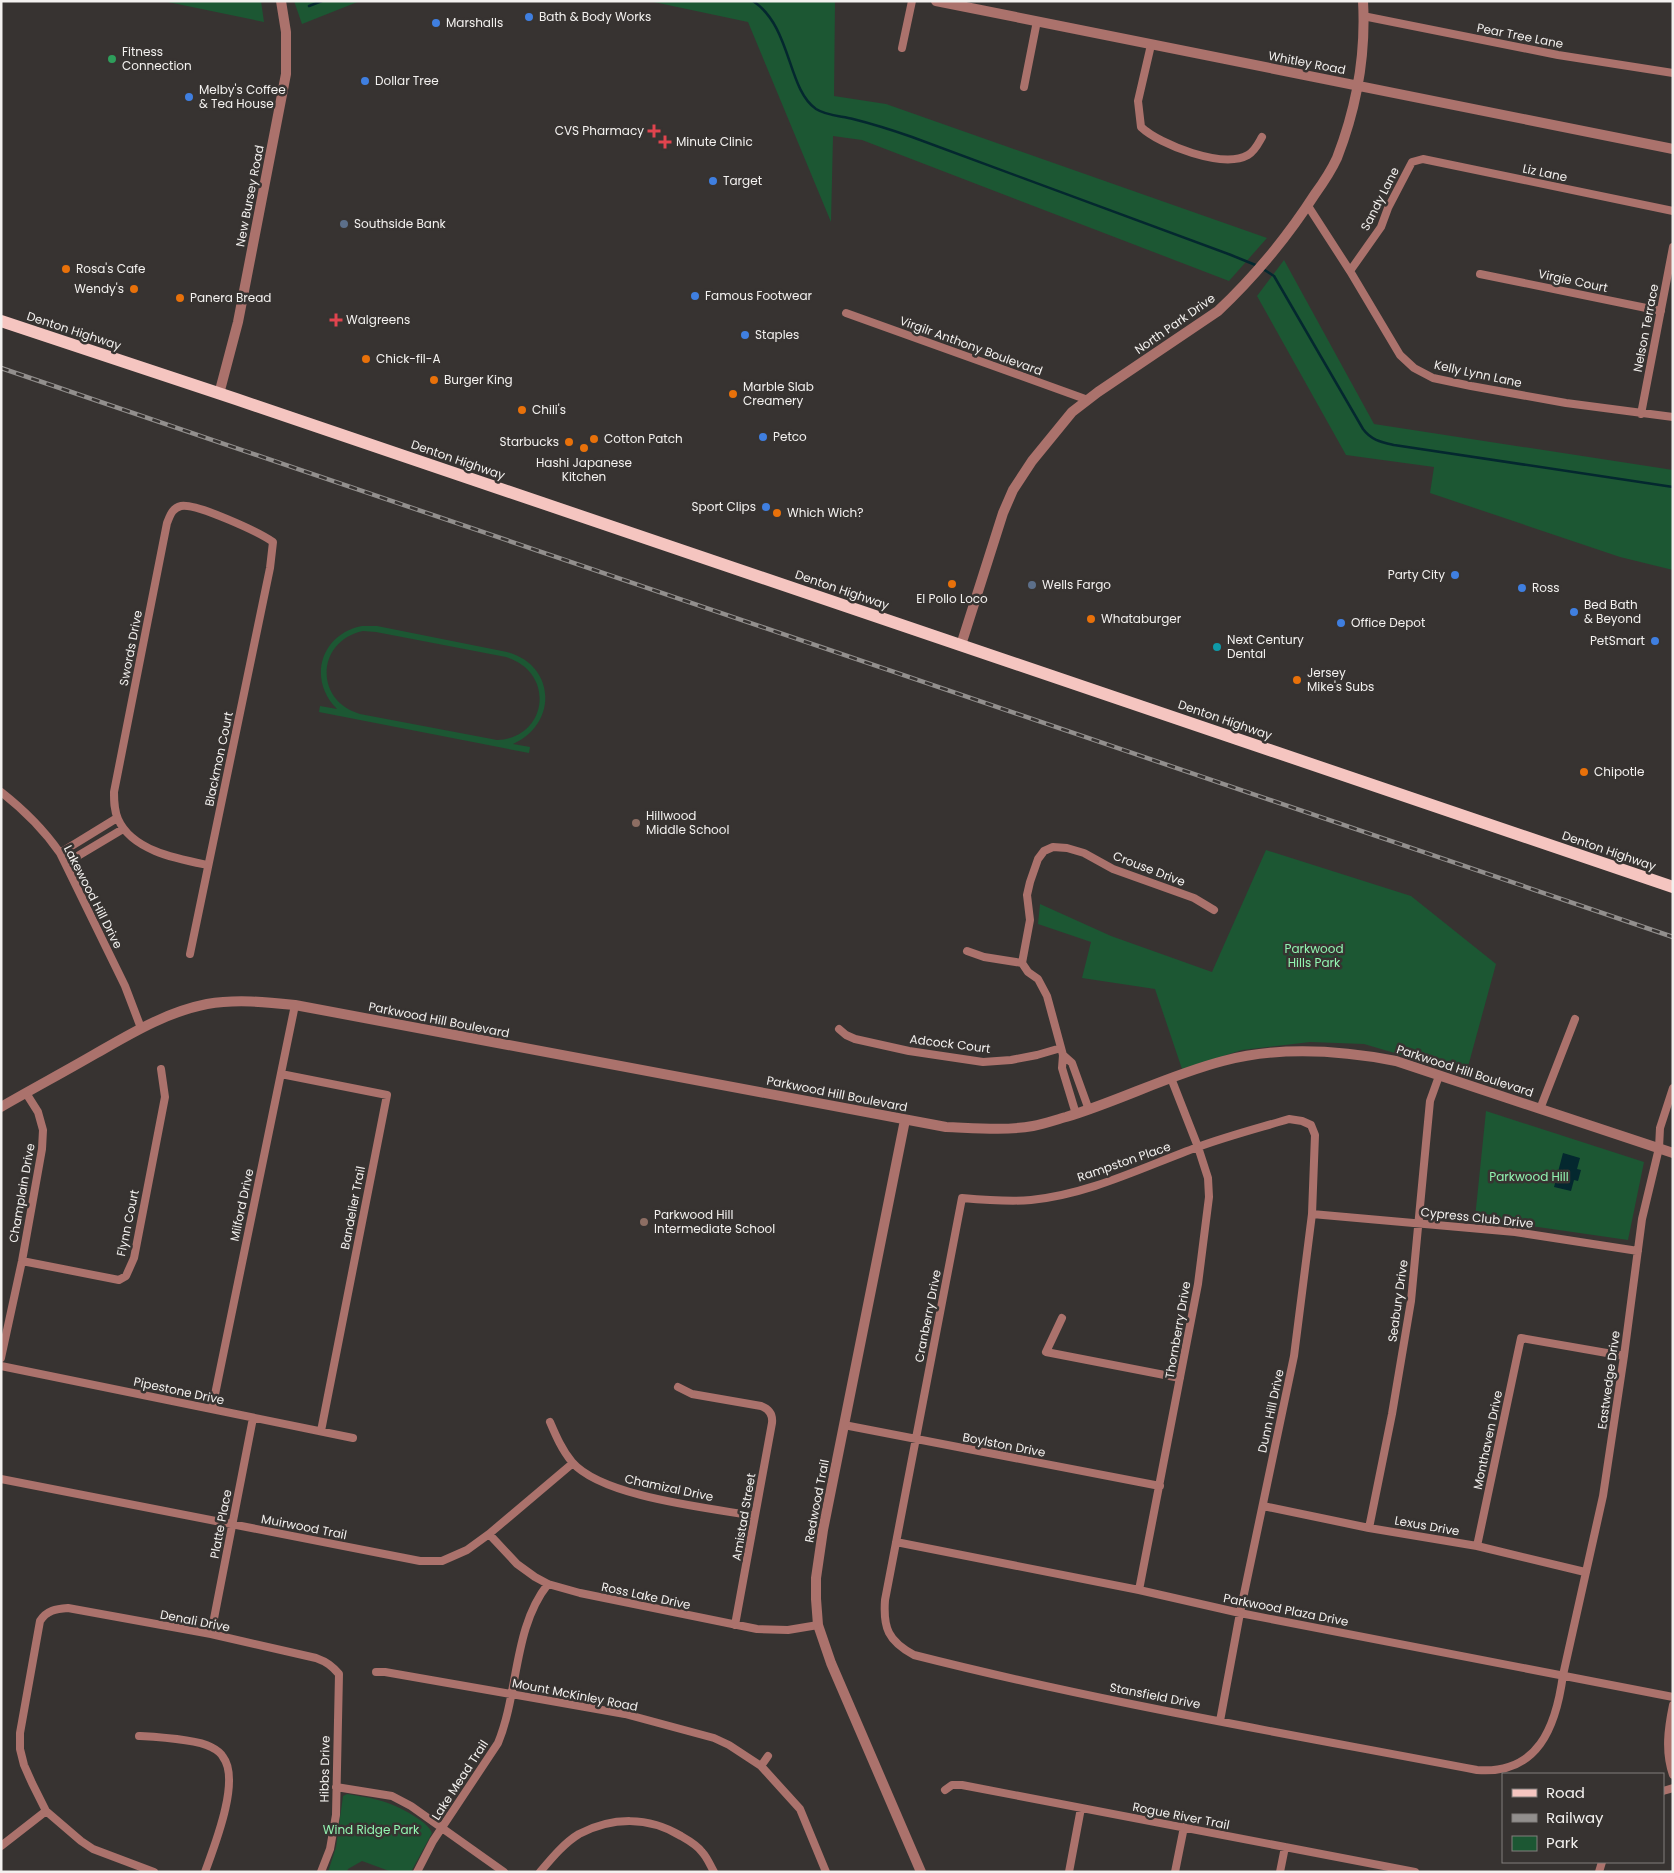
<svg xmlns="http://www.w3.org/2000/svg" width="1674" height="1873" font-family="Poppins,sans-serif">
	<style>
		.green { fill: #1c5733; fill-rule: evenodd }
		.water { fill: #04282f }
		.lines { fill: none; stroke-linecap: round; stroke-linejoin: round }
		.stream { stroke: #04282f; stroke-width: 2.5 }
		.minor { stroke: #ab726c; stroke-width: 8 }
		.tertiary { stroke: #ab726c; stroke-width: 10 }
		.primary { stroke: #f5c5c0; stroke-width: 12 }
		.rail-casing { stroke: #928f8d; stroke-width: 4.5 }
		.rail { stroke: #373331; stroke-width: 2.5; stroke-dasharray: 8; stroke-linecap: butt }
		.shop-dot { fill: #3f7fe0; stroke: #373331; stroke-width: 2 }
		.leisure-dot { fill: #2e9e5b; stroke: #373331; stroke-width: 2 }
		.health-dot { fill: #e0444e; stroke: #373331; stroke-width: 2 }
		.service-dot { fill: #5c6f8a; stroke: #373331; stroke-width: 2 }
		.food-dot { fill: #e8710a; stroke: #373331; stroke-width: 2 }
		.culture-dot { fill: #0f9aa8; stroke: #373331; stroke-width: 2 }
		.education-dot { fill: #8d6e63; stroke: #373331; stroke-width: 2 }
		.labels { text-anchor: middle; stroke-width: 5; stroke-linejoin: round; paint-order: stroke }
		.poi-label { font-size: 12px; fill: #f3f1ef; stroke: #373331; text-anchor: start }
		.street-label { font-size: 12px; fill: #f3f1ef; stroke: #373331 }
		.park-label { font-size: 12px; fill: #92f5b1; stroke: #373331 }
	</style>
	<rect width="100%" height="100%" fill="#373331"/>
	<path class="green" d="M163 1H261L264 22Z
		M294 1H360L302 24Z
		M649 1H835L834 96 886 104 1267 238 1229 281 862 140 833 136 831 222 748 22Z
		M1284 260 1374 424 1673 470V570L1620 557 1430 493 1434 467 1346 455 1257 296Z
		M362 626H377L507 652C556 665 558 724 513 744L530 747 529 753 319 712 320 706 337 709C307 679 321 634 362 626ZM363 631 376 632 506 657C556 672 548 738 497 740L360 714C314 701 316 641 363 631Z
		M1266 850 1411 896 1496 964 1466 1074 1364 1044 1310 1042 1242 1050 1182 1069 1155 989 1082 978 1091 942 1038 924 1040 904 1111 936 1212 972Z
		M1486 1111 1644 1162 1628 1240 1475 1218Z
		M347 1794C357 1796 368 1797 378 1800 392 1803 428 1820 432 1833L411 1872H392L362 1861 348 1869 347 1872H328L336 1847 343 1796Z"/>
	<path class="water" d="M1563 1153 1580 1158 1577 1169 1581 1170 1578 1181 1574 1180 1571 1191 1554 1187Z"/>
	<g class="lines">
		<path class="stream" d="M753 1C792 27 787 89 816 109 827 116 841 116 853 119 873 124 892 130 912 137L1231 255 1258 266
			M309 6 322 1
			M1263 269 1274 276 1363 429C1371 440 1381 442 1394 445L1673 487"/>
		<path class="minor" d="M1363 16 1558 55 1673 73
			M1151 45 1138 101 1141 127C1160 145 1223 169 1248 155 1255 151 1258 144 1262 137
			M902 48 912 1
			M1024 87 1037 21
			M1308 206 1350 271 1400 355 1414 368 1433 378 1471 386 1566 403 1673 417
			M1350 271 1381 227 1388 208 1412 162 1423 159 1673 211
			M1480 274 1661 311
			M846 313 1088 400
			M1641 414 1673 247
			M1 792C24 810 44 830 60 853L125 986 141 1028
			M60 853 117 818
			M66 863 123 829
			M967 951 984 957 1022 963 1028 972 1038 979 1047 996 1063 1055 1062 1068 1076 1114
			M190 954 270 568 273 542C259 532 196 503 181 506 172 508 170 516 167 523L114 792C114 801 114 810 118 819 132 851 178 859 208 865
			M1022 963 1030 920 1027 895 1030 882 1038 859 1044 851 1053 847 1067 848 1084 853 1113 869 1194 898 1214 910
			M839 1029 846 1035 855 1039 909 1051 983 1062 1011 1060 1037 1055 1061 1048
			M1063 1055 1072 1063 1089 1110
			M281 1074 387 1095 321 1431
			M1540 1109 1575 1019
			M1312 1214 1515 1232 1638 1251
			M22 1261 119 1280 126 1276 134 1258 165 1097 161 1069
			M1062 1318 1046 1352 1180 1378
			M1 1358 22 1261 42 1149 43 1130 38 1112 26 1093
			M1 1366 353 1438
			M678 1387 692 1394 761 1406C769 1409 773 1414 772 1423L735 1625
			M212 1409 295 1005
			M550 1422C556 1436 562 1450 572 1462 602 1497 709 1508 755 1516
			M844 1425 1160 1486
			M1 1479 420 1561H442L467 1550 489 1534 573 1463
			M1263 1506 1369 1528 1477 1546 1585 1572
			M1369 1528 1392 1414 1411 1301 1430 1101 1439 1076
			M489 1534 517 1564 535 1577 548 1584 580 1593 757 1629 788 1630 818 1625
			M896 1542 1139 1590 1240 1613 1673 1697
			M1477 1546 1521 1338 1624 1356
			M1139 1590 1198 1284 1209 1197 1208 1178 1198 1147 1171 1078
			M211 1634 253 1418
			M376 1672H385L625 1714 714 1738 729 1745 761 1766 800 1809 826 1872
			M1673 1705C1668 1729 1665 1752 1673 1775
			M1220 1721 1240 1613 1294 1356 1312 1214 1315 1135 1311 1125 1302 1121 1289 1119C1259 1128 1228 1136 1198 1147 1143 1167 1090 1194 1031 1200 1008 1202 985 1200 962 1198L885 1600C883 1628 888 1641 914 1655 1099 1702 1289 1734 1477 1770 1538 1775 1556 1727 1563 1675L1603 1496 1624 1356 1642 1219 1659 1148 1660 1128 1673 1088
			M139 1736C157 1737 196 1739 211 1747 215 1749 221 1753 223 1757 241 1780 214 1847 205 1872
			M761 1766 768 1756
			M336 1787 392 1796 411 1806 504 1872
			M945 1790 952 1785H962L1415 1872
			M1663 1791 1673 1788
			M1 1846 46 1811
			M154 1872 93 1849 81 1841 46 1811 32 1783 24 1765 20 1749V1733L40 1621C47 1610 56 1609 68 1608L211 1634 316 1658C327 1662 332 1666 339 1674L336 1815 330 1849 321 1872
			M417 1872 433 1841 498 1743C519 1692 513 1628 548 1584
			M540 1872C551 1859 564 1843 579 1834 612 1817 648 1816 681 1836 688 1840 697 1845 702 1852 707 1857 710 1865 714 1872
			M1069 1872 1081 1808
			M1175 1872 1184 1827
			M1280 1872 1285 1847
			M1599 1872 1602 1862"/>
		<path class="tertiary" d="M936 1 1673 149
			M219 394 238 322 286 74V32L281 1
			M961 645 1003 513 1013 490 1032 461 1072 412 1098 392 1218 311C1254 277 1288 236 1315 194 1323 183 1331 171 1337 158 1356 109 1366 54 1363 1
			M1 1107C32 1089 64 1072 95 1054 130 1034 166 1012 207 1004 236 999 266 1002 295 1005L946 1127C974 1128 1005 1131 1033 1126 1044 1124 1055 1120 1066 1117 1119 1101 1169 1075 1223 1061 1279 1046 1339 1050 1396 1061L1673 1153
			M905 1120 823 1530 816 1578V1599L818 1625 831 1663 921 1872"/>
		<path class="primary" d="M1 321 236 399 1673 887"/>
		<defs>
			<path id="rail" d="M1 368 1673 937"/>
		</defs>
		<use href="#rail" class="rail-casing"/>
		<use href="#rail" class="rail"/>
	</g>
	<g class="shop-dot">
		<circle cx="529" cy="17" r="5"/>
		<circle cx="436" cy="23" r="5"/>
		<circle cx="365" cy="81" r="5"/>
		<circle cx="189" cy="97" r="5"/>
		<circle cx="713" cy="181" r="5"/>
		<circle cx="695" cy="296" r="5"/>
		<circle cx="745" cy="335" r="5"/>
		<circle cx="763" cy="437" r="5"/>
		<circle cx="766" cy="507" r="5"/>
		<circle cx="1455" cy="575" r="5"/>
		<circle cx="1522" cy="588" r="5"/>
		<circle cx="1574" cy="612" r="5"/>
		<circle cx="1341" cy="623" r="5"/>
		<circle cx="1655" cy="641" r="5"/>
	</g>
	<circle class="leisure-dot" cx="112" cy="59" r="5"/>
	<g class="health-dot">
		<path d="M651.5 123.5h5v5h5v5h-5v5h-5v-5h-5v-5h5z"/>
		<path d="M662.5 134.5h5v5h5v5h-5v5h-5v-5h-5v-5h5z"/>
		<path d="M333.5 312.5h5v5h5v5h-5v5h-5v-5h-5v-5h5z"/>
	</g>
	<g class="service-dot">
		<circle cx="344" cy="224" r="5"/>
		<circle cx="1032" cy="585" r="5"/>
	</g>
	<g class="food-dot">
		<circle cx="66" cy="269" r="5"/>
		<circle cx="134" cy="289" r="5"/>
		<circle cx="180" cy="298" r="5"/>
		<circle cx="366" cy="359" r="5"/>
		<circle cx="434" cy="380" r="5"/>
		<circle cx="733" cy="394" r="5"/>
		<circle cx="522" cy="410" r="5"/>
		<circle cx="594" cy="439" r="5"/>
		<circle cx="569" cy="442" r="5"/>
		<circle cx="584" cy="448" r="5"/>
		<circle cx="777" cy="513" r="5"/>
		<circle cx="952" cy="584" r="5"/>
		<circle cx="1091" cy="619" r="5"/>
		<circle cx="1297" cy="680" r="5"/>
		<circle cx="1584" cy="772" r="5"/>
	</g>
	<circle class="culture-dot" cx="1217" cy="647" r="5"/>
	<g class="education-dot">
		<circle cx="636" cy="823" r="5"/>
		<circle cx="644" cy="1222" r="5"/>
	</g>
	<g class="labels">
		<g class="poi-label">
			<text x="539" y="21">Bath &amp; Body Works</text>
			<text x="446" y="27">Marshalls</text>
			<text x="122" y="56">Fitness<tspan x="122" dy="14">Connection</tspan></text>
			<text x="375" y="85">Dollar Tree</text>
			<text x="199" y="94">Melby's Coffee<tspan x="199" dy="14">&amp; Tea House</tspan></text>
			<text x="644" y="135" text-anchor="end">CVS Pharmacy</text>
			<text x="676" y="146">Minute Clinic</text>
			<text x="723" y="185">Target</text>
			<text x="354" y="228">Southside Bank</text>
			<text x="76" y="273">Rosa's Cafe</text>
			<text x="124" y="293" text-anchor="end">Wendy's</text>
			<text x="705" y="300">Famous Footwear</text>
			<text x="190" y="302">Panera Bread</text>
			<text x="346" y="324">Walgreens</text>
			<text x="755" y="339">Staples</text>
			<text x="376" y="363">Chick-fil-A</text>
			<text x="444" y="384">Burger King</text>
			<text x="743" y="391">Marble Slab<tspan x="743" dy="14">Creamery</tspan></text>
			<text x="532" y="414">Chili's</text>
			<text x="773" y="441">Petco</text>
			<text x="604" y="443">Cotton Patch</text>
			<text x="559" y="446" text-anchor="end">Starbucks</text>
			<text x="584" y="467" text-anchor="middle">Hashi Japanese<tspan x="584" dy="14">Kitchen</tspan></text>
			<text x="756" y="511" text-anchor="end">Sport Clips</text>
			<text x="787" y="517">Which Wich?</text>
			<text x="1445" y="579" text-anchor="end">Party City</text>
			<text x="1042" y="589">Wells Fargo</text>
			<text x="1532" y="592">Ross</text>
			<text x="952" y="603" text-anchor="middle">El Pollo Loco</text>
			<text x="1584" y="609">Bed Bath<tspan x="1584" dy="14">&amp; Beyond</tspan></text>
			<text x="1101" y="623">Whataburger</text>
			<text x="1351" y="627">Office Depot</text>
			<text x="1227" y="644">Next Century<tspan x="1227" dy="14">Dental</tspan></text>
			<text x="1645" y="645" text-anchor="end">PetSmart</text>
			<text x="1307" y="677">Jersey<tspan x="1307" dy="14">Mike's Subs</tspan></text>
			<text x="1594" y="776">Chipotle</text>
			<text x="646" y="820">Hillwood<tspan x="646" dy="14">Middle School</tspan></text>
			<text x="654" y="1219">Parkwood Hill<tspan x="654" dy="14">Intermediate School</tspan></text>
		</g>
		<g class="street-label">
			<text transform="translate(1520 36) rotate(11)" y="4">Pear Tree Lane</text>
			<text transform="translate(1307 63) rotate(11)" y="4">Whitley Road</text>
			<text transform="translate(1545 173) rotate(12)" y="4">Liz Lane</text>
			<text transform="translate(250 196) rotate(-79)" y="4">New Bursey Road</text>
			<text transform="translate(1380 199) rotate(-63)" y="4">Sandy Lane</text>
			<text transform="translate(1573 281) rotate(12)" y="4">Virgie Court</text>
			<text transform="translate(1175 324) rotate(-35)" y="4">North Park Drive</text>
			<text transform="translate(1646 328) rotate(-79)" y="4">Nelson Terrace</text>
			<text transform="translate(74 331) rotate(18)" y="4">Denton Highway</text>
			<text transform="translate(971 346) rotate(20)" y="4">Virgilr Anthony Boulevard</text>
			<text transform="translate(1478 374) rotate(12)" y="4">Kelly Lynn Lane</text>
			<text transform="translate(458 460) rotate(19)" y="4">Denton Highway</text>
			<text transform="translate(842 590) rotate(19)" y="4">Denton Highway</text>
			<text transform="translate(131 648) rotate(-79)" y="4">Swords Drive</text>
			<text transform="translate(1225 720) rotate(19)" y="4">Denton Highway</text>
			<text transform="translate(219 759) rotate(-78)" y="4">Blackmon Court</text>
			<text transform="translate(1609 851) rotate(19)" y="4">Denton Highway</text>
			<text transform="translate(1149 869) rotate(21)" y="4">Crouse Drive</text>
			<text transform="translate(93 897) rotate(63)" y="4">Lakewood Hill Drive</text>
			<text transform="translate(439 1020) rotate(11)" y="4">Parkwood Hill Boulevard</text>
			<text transform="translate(950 1044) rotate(7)" y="4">Adcock Court</text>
			<text transform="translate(1465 1071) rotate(18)" y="4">Parkwood Hill Boulevard</text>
			<text transform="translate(837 1094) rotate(11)" y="4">Parkwood Hill Boulevard</text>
			<text transform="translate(1124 1162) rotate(-19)" y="4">Rampston Place</text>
			<text transform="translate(22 1193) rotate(-80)" y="4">Champlain Drive</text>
			<text transform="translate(242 1205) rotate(-78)" y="4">Milford Drive</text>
			<text transform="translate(353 1208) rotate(-79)" y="4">Bandelier Trail</text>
			<text transform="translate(1477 1218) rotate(6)" y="4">Cypress Club Drive</text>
			<text transform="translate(128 1223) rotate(-78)" y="4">Flynn Court</text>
			<text transform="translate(1398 1301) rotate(-82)" y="4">Seabury Drive</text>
			<text transform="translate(928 1316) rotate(-79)" y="4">Cranberry Drive</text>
			<text transform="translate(1178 1330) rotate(-80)" y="4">Thornberry Drive</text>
			<text transform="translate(1609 1380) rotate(-82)" y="4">Eastwedge Drive</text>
			<text transform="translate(179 1391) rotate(12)" y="4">Pipestone Drive</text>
			<text transform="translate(1271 1411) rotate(-78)" y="4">Dunn Hill Drive</text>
			<text transform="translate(1488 1440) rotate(-78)" y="4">Monthaven Drive</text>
			<text transform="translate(1004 1445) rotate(11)" y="4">Boylston Drive</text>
			<text transform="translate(669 1488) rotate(12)" y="4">Chamizal Drive</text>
			<text transform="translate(817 1501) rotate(-79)" y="4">Redwood Trail</text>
			<text transform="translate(744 1517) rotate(-80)" y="4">Amistad Street</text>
			<text transform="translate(221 1524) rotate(-79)" y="4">Platte Place</text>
			<text transform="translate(1427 1526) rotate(10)" y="4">Lexus Drive</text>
			<text transform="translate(304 1527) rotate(11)" y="4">Muirwood Trail</text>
			<text transform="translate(646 1596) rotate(12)" y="4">Ross Lake Drive</text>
			<text transform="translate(1286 1610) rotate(11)" y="4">Parkwood Plaza Drive</text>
			<text transform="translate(195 1621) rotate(11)" y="4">Denali Drive</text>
			<text transform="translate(575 1695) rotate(11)" y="4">Mount McKinley Road</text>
			<text transform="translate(1155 1696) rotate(11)" y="4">Stansfield Drive</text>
			<text transform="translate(325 1769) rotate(-89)" y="4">Hibbs Drive</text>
			<text transform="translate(460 1780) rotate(-57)" y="4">Lake Mead Trail</text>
			<text transform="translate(1181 1816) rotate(11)" y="4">Rogue River Trail</text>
		</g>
		<g class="park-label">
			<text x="1314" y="953">Parkwood<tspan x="1314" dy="14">Hills Park</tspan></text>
			<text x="1529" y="1181">Parkwood Hill</text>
			<text x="371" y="1834">Wind Ridge Park</text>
		</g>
	</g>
	<rect width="1674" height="1873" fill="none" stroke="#f3f1ef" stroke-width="5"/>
	<rect x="1502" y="1773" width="162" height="90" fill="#373331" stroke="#827f7d"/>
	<rect x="1512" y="1789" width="25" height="8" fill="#f5c5c0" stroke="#827f7d"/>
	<text x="1546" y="1798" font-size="15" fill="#f3f1ef">Road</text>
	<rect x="1512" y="1814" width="25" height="8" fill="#928f8d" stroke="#827f7d"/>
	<text x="1546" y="1823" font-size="15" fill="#f3f1ef">Railway</text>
	<rect x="1512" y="1836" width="25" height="15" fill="#1c5733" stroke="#827f7d"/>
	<text x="1546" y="1848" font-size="15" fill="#f3f1ef">Park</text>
</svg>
